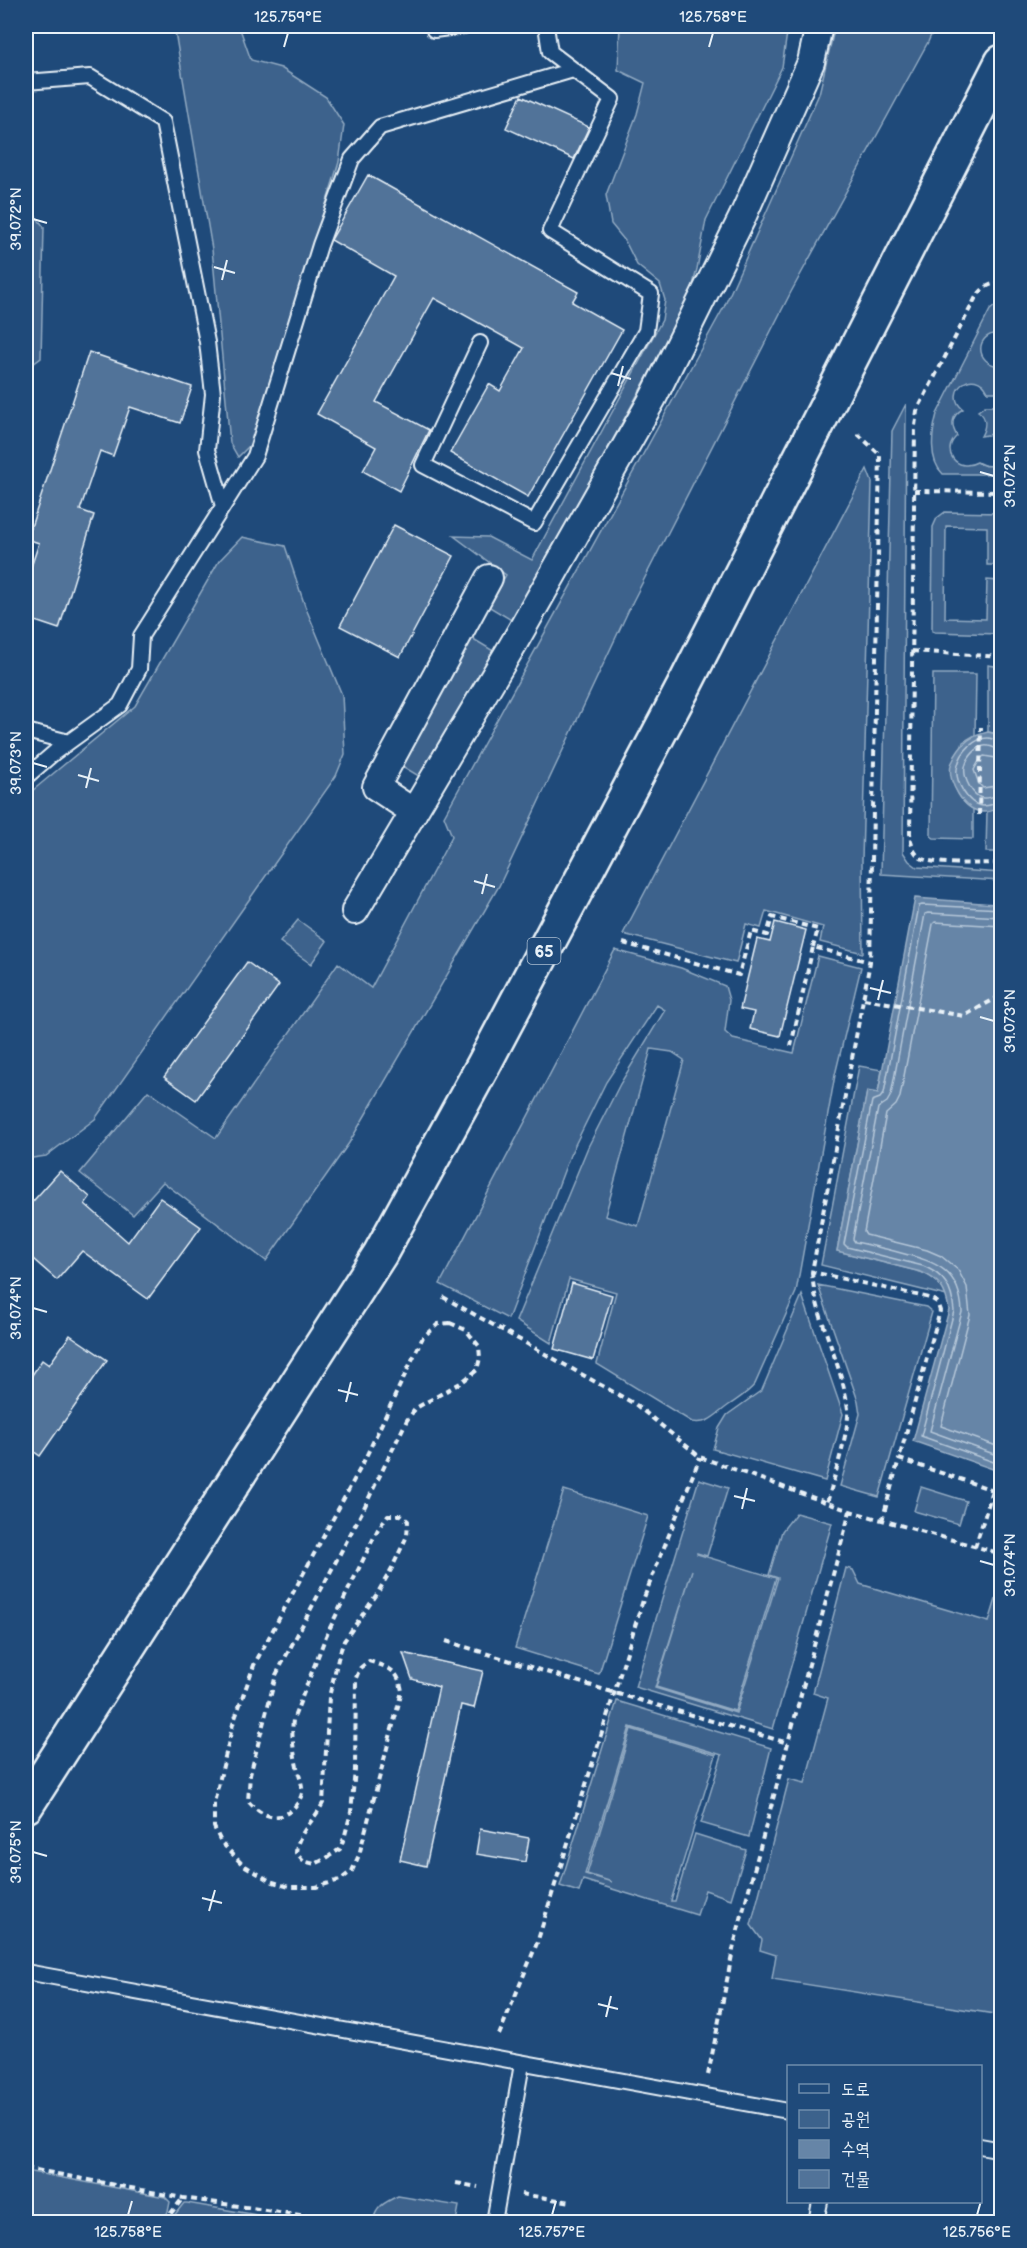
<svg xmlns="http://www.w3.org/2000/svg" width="1027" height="2248" font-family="'Balsamiq Sans','Poor Story',sans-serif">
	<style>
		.green { fill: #3c628c; stroke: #92aac2; stroke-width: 1.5; fill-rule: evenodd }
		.water { fill: #6685a7; stroke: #9ab0c7; stroke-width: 1.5 }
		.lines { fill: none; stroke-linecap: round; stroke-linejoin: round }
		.shore { stroke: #b4c6d8; stroke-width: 1.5 }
		.building { fill: #517399; stroke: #e8f1f8; stroke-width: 1.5 }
		.lane-casing { stroke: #e8f1f8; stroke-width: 18 }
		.street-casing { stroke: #e8f1f8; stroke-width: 30 }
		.primary-casing { stroke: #e8f1f8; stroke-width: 38 }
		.path { stroke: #e8f1f8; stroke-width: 4; stroke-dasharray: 6 4.5; stroke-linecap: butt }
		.lane { stroke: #1f4a7a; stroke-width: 14 }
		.street { stroke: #1f4a7a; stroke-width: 26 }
		.primary { stroke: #1f4a7a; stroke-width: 33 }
		.ticks { fill: none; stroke: #e8f1f8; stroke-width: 2 }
		.labels { text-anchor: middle; stroke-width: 4.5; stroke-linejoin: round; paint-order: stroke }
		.shield { fill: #1f4a7a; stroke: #acbfd2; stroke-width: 1.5 }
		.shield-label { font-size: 16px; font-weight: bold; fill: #e8f1f8 }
		.neatline { fill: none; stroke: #e8f1f8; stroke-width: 2 }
		.ticks-label { font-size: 15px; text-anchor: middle; fill: #e8f1f8 }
	</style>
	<rect width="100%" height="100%" fill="#1f4a7a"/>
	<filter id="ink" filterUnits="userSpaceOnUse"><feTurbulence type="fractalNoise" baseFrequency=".0167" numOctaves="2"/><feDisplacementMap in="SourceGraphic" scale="12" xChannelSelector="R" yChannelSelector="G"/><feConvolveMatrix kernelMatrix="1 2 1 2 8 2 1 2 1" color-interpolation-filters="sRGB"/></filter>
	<g filter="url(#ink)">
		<path class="green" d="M174 26H239L251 60 281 68 326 97 344 125 339 162 253 442 238 457 230 443 212 249Z
			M620 26H788L782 67 706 220 697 269 689 301 513 621 488 606 506 575 454 536 488 537 532 560 662 320 665 300 660 284 637 265 625 241 611 224 606 195 637 114 645 83 618 70Z
			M835 26H935L928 42 791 292 633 601 499 886 349 1143 266 1261 163 1182 133 1215 80 1173 148 1091 216 1138 338 963 371 988 452 836 444 816 724 307 819 94Z
			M26 204 44 227 41 358 26 369Z
			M1001 301V333C974 332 974 365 1001 366V392H988C974 364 942 393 963 409 952 415 950 425 957 436 940 451 957 473 977 462 985 467 995 468 1001 459V474H943C928 460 932 432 937 414L990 310Z
			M906 404 903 852 909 861 917 867 1001 873V881L881 874 892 431Z
			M985 406H1001V441L993 434 981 436C986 427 987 417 978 411Z
			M867 469 872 482 862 860 863 953 820 942 823 927 766 911 761 928 746 924 736 963 623 934Z
			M945 512 1000 513 999 565H987V527L946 526 945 618 986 619 987 580 999 581 998 634 935 632 932 631 933 527 937 518Z
			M242 537 285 546 305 606 342 695 345 754 336 776 95 1119 46 1156 26 1159V796L135 706 219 561Z
			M470 637 495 652 422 778 397 763Z
			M988 665 1001 667V739L997 734 988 732Z
			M933 674H976L975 735 963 742 952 781C957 792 962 804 973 809V839L934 838 931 836Z
			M1001 807V852H986L987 811Z
			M298 920 327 941 311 964 280 942Z
			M615 950 681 968 725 986 729 1000 725 1032 733 1039 794 1053 818 956 861 967 835 1075 796 1292 755 1384C748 1393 739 1398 729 1405 716 1414 709 1425 692 1422L597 1364 616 1292 569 1279 551 1343 516 1321 588 1147 620 1084 665 1010 657 1005 606 1082 570 1155 508 1319 440 1284ZM651 1049 672 1052 684 1060 638 1226 605 1216Z
			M859 1066 882 1070 878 1093 867 1092 837 1251 921 1272C934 1277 940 1283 947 1296L821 1265Z
			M818 1285 926 1307 932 1312 879 1497 840 1486 860 1414 858 1401Z
			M802 1295 843 1414 825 1481 713 1449 719 1428 727 1415 762 1390Z
			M699 1479 728 1488 707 1556 697 1553V1554L776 1578 735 1711 656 1687 692 1570 655 1688 736 1713 778 1578 769 1575 782 1531 796 1513 832 1523 773 1729 635 1687Z
			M921 1487 966 1501 959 1524 914 1511Z
			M564 1490 648 1516 599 1674 515 1648Z
			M846 1568 853 1570 860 1584 989 1622 1001 1583V2015L772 1979 776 1955 760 1950 762 1940 751 1925 789 1779 805 1783 828 1698 813 1693Z
			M617 1701 771 1748 749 1837 701 1823 722 1755 630 1727 585 1874 612 1882 587 1874 631 1729 716 1755 671 1901H675L695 1834 746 1850 731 1899 705 1890 697 1915 583 1880 579 1892 560 1886Z
			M26 2171 165 2197 170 2202 168 2212 160 2222H26Z
			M398 2196 459 2206 456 2222H373C375 2207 385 2202 398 2196Z
			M184 2203H187L297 2222H169Z"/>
		<path class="water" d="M988 732 997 734 1001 739V807C996 809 989 813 983 812 964 811 947 782 951 765 951 764 955 757 955 756 964 741 971 736 988 732Z
			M915 898 995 904 1001 903V1472L913 1441 949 1310C946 1290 940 1280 921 1272L837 1251 867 1091 878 1093Z"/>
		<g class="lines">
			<path class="shore" d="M1002 742C996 742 993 738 988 738 974 738 961 752 958 765 953 779 967 805 983 806 989 806 996 803 1002 802
				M1002 750C996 750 993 746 988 746 978 744 967 758 965 767 963 777 972 797 983 798 989 799 996 795 1002 794
				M1002 759 984 756 980 759 974 770 979 784 983 788 1002 785
				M1002 909 922 905 919 906 884 1093 880 1098 872 1101 844 1244 847 1247 923 1266C945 1275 952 1288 954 1311L921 1436 1002 1465
				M1002 917 928 913 925 914 891 1095 887 1102 878 1108 853 1239 855 1242C871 1245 886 1249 901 1253 937 1262 960 1270 962 1312L930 1431 1002 1457
				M1002 926 935 922 933 924 900 1097 896 1105 886 1114 864 1232 866 1235 927 1250 941 1256 958 1270 967 1287 970 1315 941 1426 1002 1448"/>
		</g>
		<path class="building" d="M521 96 589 127 574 159 506 128Z
			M368 175 578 292 572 302 622 330 528 497 450 453 489 384 500 391 524 348 434 298 376 402 429 430 399 491 363 471 376 447 317 414 394 276 331 240Z
			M89 352 192 387 180 423 130 407 113 456 100 451 80 510 94 515 59 629 26 618V582L39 543 27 539Z
			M394 525 454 556 400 657 340 626Z
			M775 922 806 930 780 1036 750 1029 754 1012 740 1009 757 939 770 942Z
			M247 962 279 985 196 1100 164 1077Z
			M60 1171 90 1197 85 1204 128 1242 160 1198 201 1227 148 1299 82 1251 57 1280 26 1253V1209Z
			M572 1283 612 1295 593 1360 554 1349Z
			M70 1335 107 1360 40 1456 26 1446V1384L42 1360 49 1365Z
			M403 1653 483 1671 474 1708 461 1705 426 1866 400 1860 439 1687 412 1679Z
			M480 1829 529 1838 525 1862 476 1854Z"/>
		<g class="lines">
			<defs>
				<path id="lane" d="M434 30 464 26
					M26 82 90 77 163 122 207 342 213 394 207 450 223 506
					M480 343 423 465 534 523 646 331 651 294 550 231 612 99 550 52 546 26
					M26 731 69 742
					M26 777 55 752 120 705 139 669 141 636 255 456 320 245 352 159 380 127 573 70
					M26 1972 788 2111
					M980 2146 1002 2150
					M494 2222 522 2064
					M816 2222 820 2202"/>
				<path id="street" d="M414 812 376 787 489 578
					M355 911 514 643 653 398 742 218 811 62 819 26"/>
				<path id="primary" d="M26 1806 380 1254 483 1066 683 688 1002 62"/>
			</defs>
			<use href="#lane" class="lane-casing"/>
			<use href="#street" class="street-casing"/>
			<use href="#primary" class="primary-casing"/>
			<path class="path" d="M1002 283C989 283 984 287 976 297L917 411 915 426 910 833C911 843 912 852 921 858 935 866 984 863 1002 863
				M858 434 880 455 870 962 812 1272 930 1298 937 1302 940 1311 899 1459 1002 1493
				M914 491 1002 492
				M912 651 1002 657
				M979 815 981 727
				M623 943 739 975 751 931 767 935 772 917 818 929 813 947
				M864 999 964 1016 1002 995
				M791 1046 813 947 870 962
				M812 1272C815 1319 842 1362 848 1409 850 1428 833 1481 827 1503
				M443 1297 635 1404 700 1457 850 1511 1002 1554
				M450 1323 466 1330 479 1346 480 1358 477 1370 462 1382 416 1408 407 1420 362 1512 276 1675 250 1775 248 1801C256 1810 267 1819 280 1816 290 1814 300 1803 302 1793 303 1785 300 1779 298 1771 294 1754 291 1737 293 1720L326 1636 378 1529 388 1515H401L408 1521 407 1536 392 1568 377 1594 344 1641 339 1655 329 1697 323 1803C315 1820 297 1833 296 1853L303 1861 315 1864 325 1859 340 1849 345 1835 351 1812 355 1770 356 1678 360 1668 369 1661C389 1668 398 1669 402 1691L359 1855 352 1871 340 1880 316 1887H289L270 1881 242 1864 221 1842 214 1827V1803L233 1724 254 1665 362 1465 423 1337 438 1324Z
				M882 1521 899 1459
				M975 1547 993 1490
				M446 1641 615 1693 788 1743
				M499 2035 537 1943 643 1600 700 1457
				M708 2075 734 1945 850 1511
				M26 2168 183 2198 348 2222
				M456 2183 478 2187
				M521 2194 571 2202
				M164 2222 183 2198"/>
			<use href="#lane" class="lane"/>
			<use href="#street" class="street"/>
			<use href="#primary" class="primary"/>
		</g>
	</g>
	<path class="ticks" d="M284 47 288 33M709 47 713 33M33 219 47 223M214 267 235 273M222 280 227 260M611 373 631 379M618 386 623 366M980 472 994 476M33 763 47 767M78 775 99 781M86 788 91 768M474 881 495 887M482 894 487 874M870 988 891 993M878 1000 883 980M980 1017 994 1021M33 1308 47 1312M338 1390 358 1395M346 1402 351 1382M734 1496 755 1501M742 1509 747 1488M980 1561 994 1565M33 1852 47 1856M202 1898 222 1903M209 1911 215 1890M598 2004 618 2009M606 2017 611 1996M128 2215 132 2201M552 2215 556 2201M977 2215 981 2201"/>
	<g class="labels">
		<rect class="shield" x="527.5" y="938" width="33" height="26" rx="4.5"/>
		<g class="shield-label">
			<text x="544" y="957">65</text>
		</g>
	</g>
	<rect width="1027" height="2248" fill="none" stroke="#1f4a7a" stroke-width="66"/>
	<rect x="787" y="2065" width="195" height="138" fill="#1f4a7a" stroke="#6f8dac" stroke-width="1.5"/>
	<rect x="799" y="2084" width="30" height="9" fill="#1f4a7a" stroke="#6f8dac" stroke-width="1.5"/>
	<text x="841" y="2095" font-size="18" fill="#e8f1f8">도로</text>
	<rect x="799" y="2110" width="30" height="18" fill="#3c628c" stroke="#6f8dac" stroke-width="1.5"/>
	<text x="841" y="2125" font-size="18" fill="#e8f1f8">공원</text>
	<rect x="799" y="2140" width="30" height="18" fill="#6685a7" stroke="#6f8dac" stroke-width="1.5"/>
	<text x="841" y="2155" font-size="18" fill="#e8f1f8">수역</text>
	<rect x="799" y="2170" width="30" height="18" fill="#517399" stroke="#6f8dac" stroke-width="1.5"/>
	<text x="841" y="2185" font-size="18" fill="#e8f1f8">건물</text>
	<rect x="33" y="33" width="961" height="2182" class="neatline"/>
	<g class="ticks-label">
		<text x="288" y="22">125.759°E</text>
		<text x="713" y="22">125.758°E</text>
		<text transform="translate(16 219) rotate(-90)" y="5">39.072°N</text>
		<text transform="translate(1010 476) rotate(-90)" y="5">39.072°N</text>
		<text transform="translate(16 763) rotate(-90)" y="5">39.073°N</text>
		<text transform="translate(1010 1021) rotate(-90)" y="5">39.073°N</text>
		<text transform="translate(16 1308) rotate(-90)" y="5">39.074°N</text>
		<text transform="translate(1010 1565) rotate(-90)" y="5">39.074°N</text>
		<text transform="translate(16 1852) rotate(-90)" y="5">39.075°N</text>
		<text x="128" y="2237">125.758°E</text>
		<text x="552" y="2237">125.757°E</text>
		<text x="977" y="2237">125.756°E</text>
	</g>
</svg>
